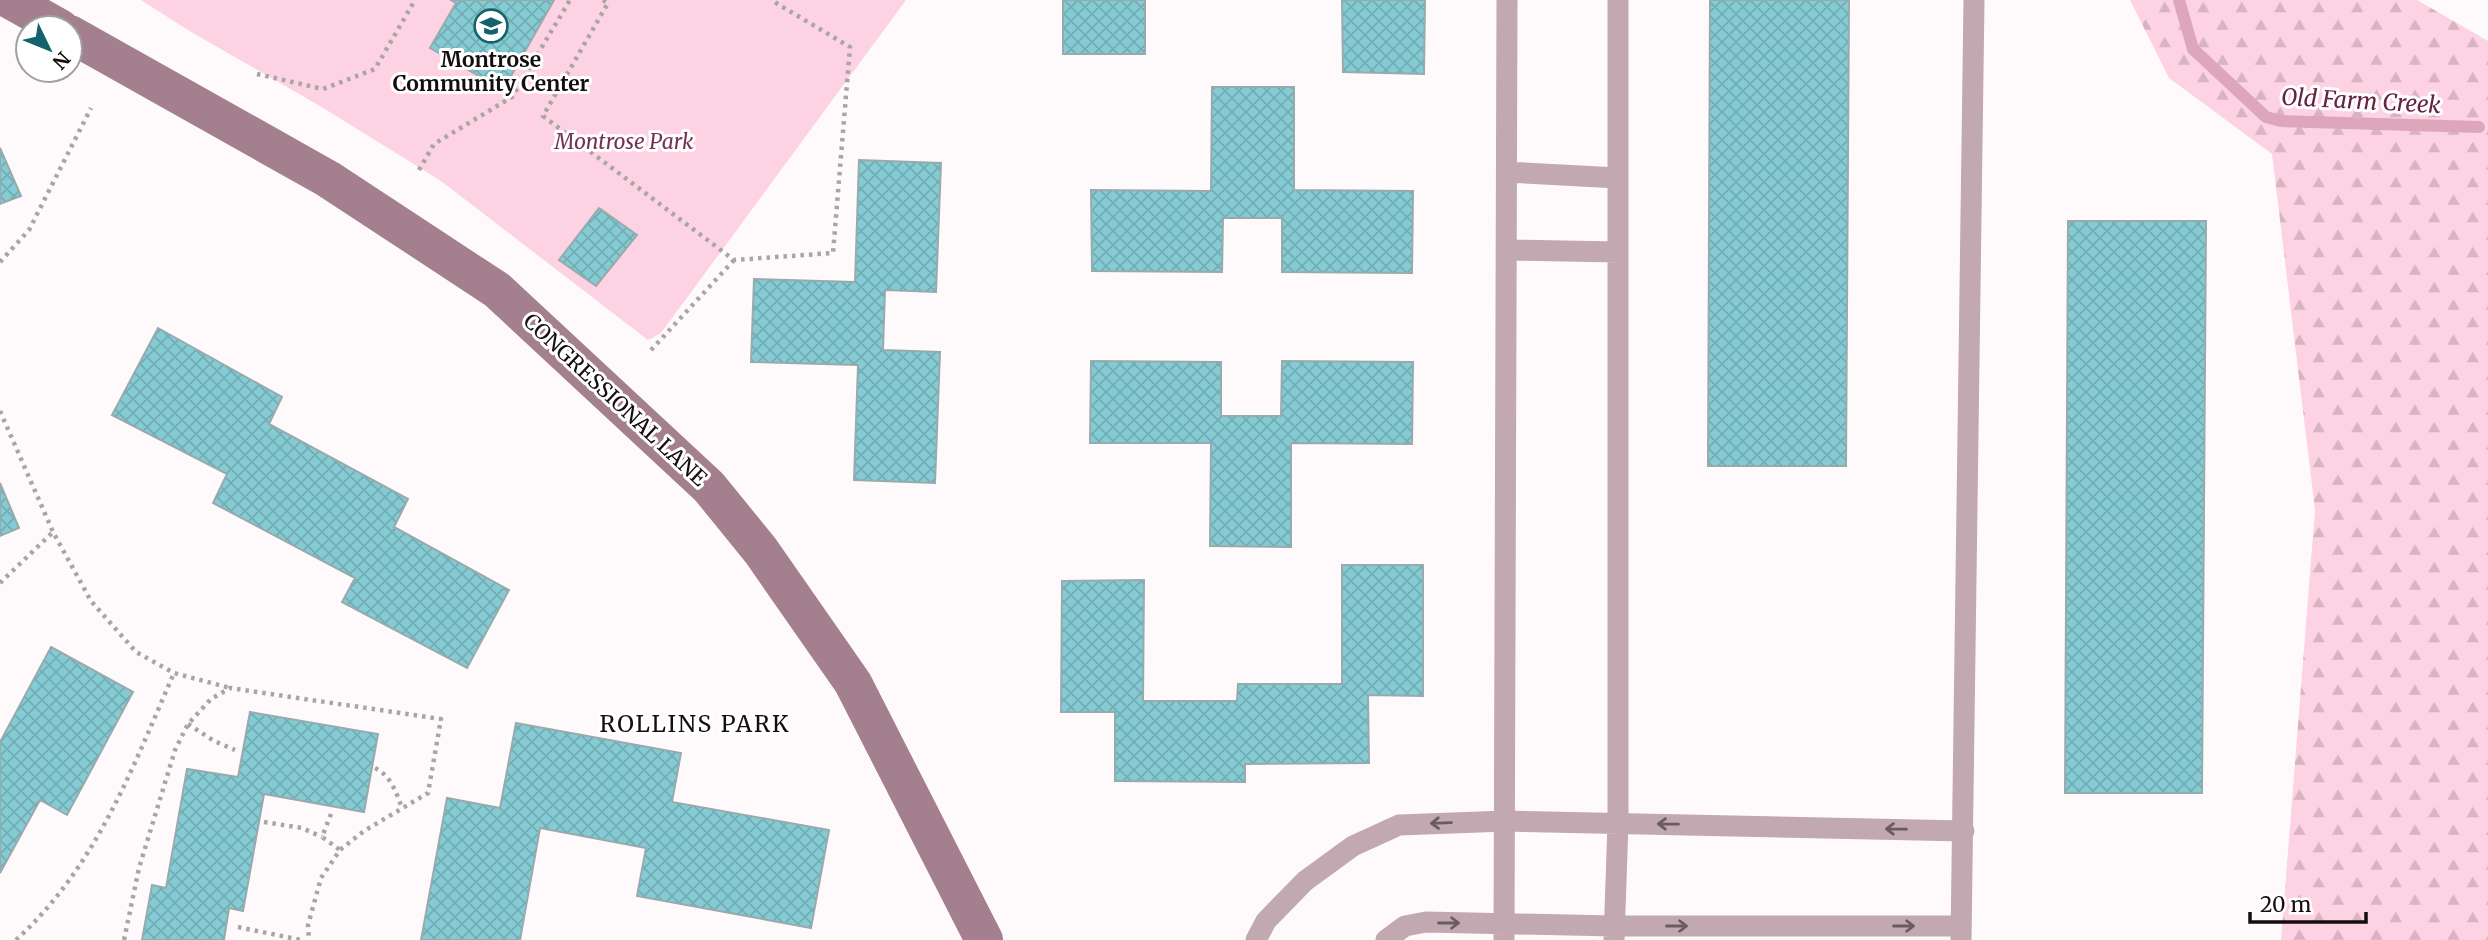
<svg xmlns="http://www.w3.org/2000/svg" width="2488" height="940" font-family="Merriweather,serif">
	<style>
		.green { fill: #fdd2e2 }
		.forest { fill: url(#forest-firs) }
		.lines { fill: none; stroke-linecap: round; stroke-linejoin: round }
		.stream { stroke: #dea6bb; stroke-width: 12 }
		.building { fill: url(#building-cross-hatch); stroke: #98aaac; stroke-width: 2 }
		.path { stroke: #a9a5a7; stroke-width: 4.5; stroke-dasharray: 3.5 5; stroke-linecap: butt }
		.lane { stroke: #c1a8b1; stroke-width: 21 }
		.secondary { stroke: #a47f8d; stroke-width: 38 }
		.oneway { stroke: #6a5b60 }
		.labels { text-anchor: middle; stroke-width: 6; stroke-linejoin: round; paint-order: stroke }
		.poi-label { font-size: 21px; font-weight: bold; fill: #140e10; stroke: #fff }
		.park-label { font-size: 21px; font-style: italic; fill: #75314f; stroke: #fff }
		.street-label { font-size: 21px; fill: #140e10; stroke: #fff }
		.water-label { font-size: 23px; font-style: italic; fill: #652341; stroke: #fff }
		.neighbourhood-label { font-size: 23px; letter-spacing: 2px; fill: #140e10; stroke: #fff }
	</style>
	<defs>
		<pattern id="forest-firs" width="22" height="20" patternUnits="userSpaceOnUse" patternTransform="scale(1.75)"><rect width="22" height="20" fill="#fdd2e2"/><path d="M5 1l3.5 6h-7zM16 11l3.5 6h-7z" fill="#d8b3c1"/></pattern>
		<pattern id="building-cross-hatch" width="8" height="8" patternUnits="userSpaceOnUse" patternTransform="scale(1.75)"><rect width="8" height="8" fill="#85cbd4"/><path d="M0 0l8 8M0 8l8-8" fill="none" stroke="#72adb5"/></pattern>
	</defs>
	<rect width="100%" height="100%" fill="#fefafc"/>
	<path class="green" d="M141 0H906L661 333 648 340 441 181 320 106 188 30Z"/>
	<path class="forest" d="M2130 0H2417L2488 41V940H2281L2315 510 2272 154 2169 78Z"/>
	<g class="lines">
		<path class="stream" d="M2179 0 2193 49 2266 117 2281 121 2479 127"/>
	</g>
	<path class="building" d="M451 0H554L503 90 430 48 456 3Z
		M1063 0H1145V54H1063Z
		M1342 0H1425L1424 74 1343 72Z
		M1710 0H1849L1846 466H1708Z
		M1212 87H1294V190L1413 191 1412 273 1282 272V218H1223L1222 272 1092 271 1091 190 1211 191Z
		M0 148 21 196 0 204Z
		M859 160 941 163 936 292 885 290 883 350 940 352 935 483 854 480 858 365 751 362 754 279 855 282Z
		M599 208 637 235 596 286 559 260Z
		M2068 221H2206L2202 793H2065Z
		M158 328 282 397 269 424 408 499 394 527 509 590 467 668 342 602 355 578 213 503 227 474 112 415Z
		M1091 361 1221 362V416H1281L1282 361 1413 362 1412 444 1291 443V547L1210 546 1211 443H1090Z
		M0 483 19 528 0 536Z
		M1342 565H1423V696L1368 695 1369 763 1245 764V782L1115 781V712H1061L1062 581 1144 580 1143 701H1237L1238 684H1342Z
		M51 647 133 692 67 815 40 800 0 873V742Z
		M250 712 378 734 364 812 264 794 243 911 229 908 224 940H142L152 885 166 888 187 769 238 777Z
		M516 723 681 753 672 802 829 830 811 928 637 896 646 848 540 828 520 940H421L447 798 500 808Z"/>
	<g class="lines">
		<path class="path" d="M603 0 608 3 543 116 734 260 833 253 850 47 771 0
			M257 74 323 89 375 69 415 0
			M419 170 434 144 512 97 570 0
			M0 262 29 230 91 108
			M651 350 734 260
			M0 411 53 532 91 601 136 652 174 673 230 688
			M0 583 53 532
			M188 724 214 741 235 750
			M375 768C391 776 396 792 402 808
			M331 814 322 837 340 850
			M264 822 302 828 322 837
			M238 927 301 940
			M16 940C96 867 132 769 174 673
			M124 940 139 868 175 750 188 724 211 699 230 688 441 719 428 793 364 831 340 850 321 878 308 925 309 940"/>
		<path class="lane" d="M1507 172 1618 178
			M1507 250 1618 252
			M1256 940 1266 921 1305 881 1353 846 1399 825 1506 821 1964 831
			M1386 940 1405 926 1426 922 1614 926H1961
			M1504 940 1507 0
			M1614 940 1618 823V0
			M1961 940 1974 0"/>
		<path class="secondary" d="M10 0 60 28
			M70 34 328 179 497 290 709 487 761 551 853 683 984 940"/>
	</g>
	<defs><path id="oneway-shaft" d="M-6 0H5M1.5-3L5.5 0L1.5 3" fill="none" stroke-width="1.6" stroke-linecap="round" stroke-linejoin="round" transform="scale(1.75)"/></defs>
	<g class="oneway">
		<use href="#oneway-shaft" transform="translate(1441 823) rotate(178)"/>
		<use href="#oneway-shaft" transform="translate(1668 824) rotate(-179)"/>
		<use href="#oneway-shaft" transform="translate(1896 829) rotate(-179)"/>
		<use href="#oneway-shaft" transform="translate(1449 923)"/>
		<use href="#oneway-shaft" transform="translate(1677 926)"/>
		<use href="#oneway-shaft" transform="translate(1904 926)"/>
	</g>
	<defs>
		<symbol id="school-ring" viewBox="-11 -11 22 22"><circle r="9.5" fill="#fff" stroke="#14626b" stroke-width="1.5"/><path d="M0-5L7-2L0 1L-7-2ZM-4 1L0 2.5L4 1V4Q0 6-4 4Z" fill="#14626b"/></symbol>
	</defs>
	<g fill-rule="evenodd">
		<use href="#school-ring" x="472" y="7" width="38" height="38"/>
	</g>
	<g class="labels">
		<g class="poi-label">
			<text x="491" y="67">Montrose<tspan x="491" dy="24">Community Center</tspan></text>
		</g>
		<g class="park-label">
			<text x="624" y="149">Montrose Park</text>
		</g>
		<g class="street-label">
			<text transform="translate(615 400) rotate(43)" y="7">CONGRESSIONAL LANE</text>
		</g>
		<g class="water-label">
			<text transform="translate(2361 101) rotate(3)" y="8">Old Farm Creek</text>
		</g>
		<g class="neighbourhood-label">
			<text x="695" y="732">ROLLINS PARK</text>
		</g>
	</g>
	<g transform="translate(49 49) rotate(133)"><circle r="33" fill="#ffffff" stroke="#a19f9f" stroke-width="2"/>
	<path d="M0-5L12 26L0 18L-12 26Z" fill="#14626b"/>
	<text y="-10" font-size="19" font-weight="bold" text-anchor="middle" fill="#140e10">N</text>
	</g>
	<path d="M2250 912v10h116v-10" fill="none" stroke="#140e10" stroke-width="3.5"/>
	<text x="2260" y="912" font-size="21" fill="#140e10" stroke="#ffffff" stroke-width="5" paint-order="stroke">20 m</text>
</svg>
